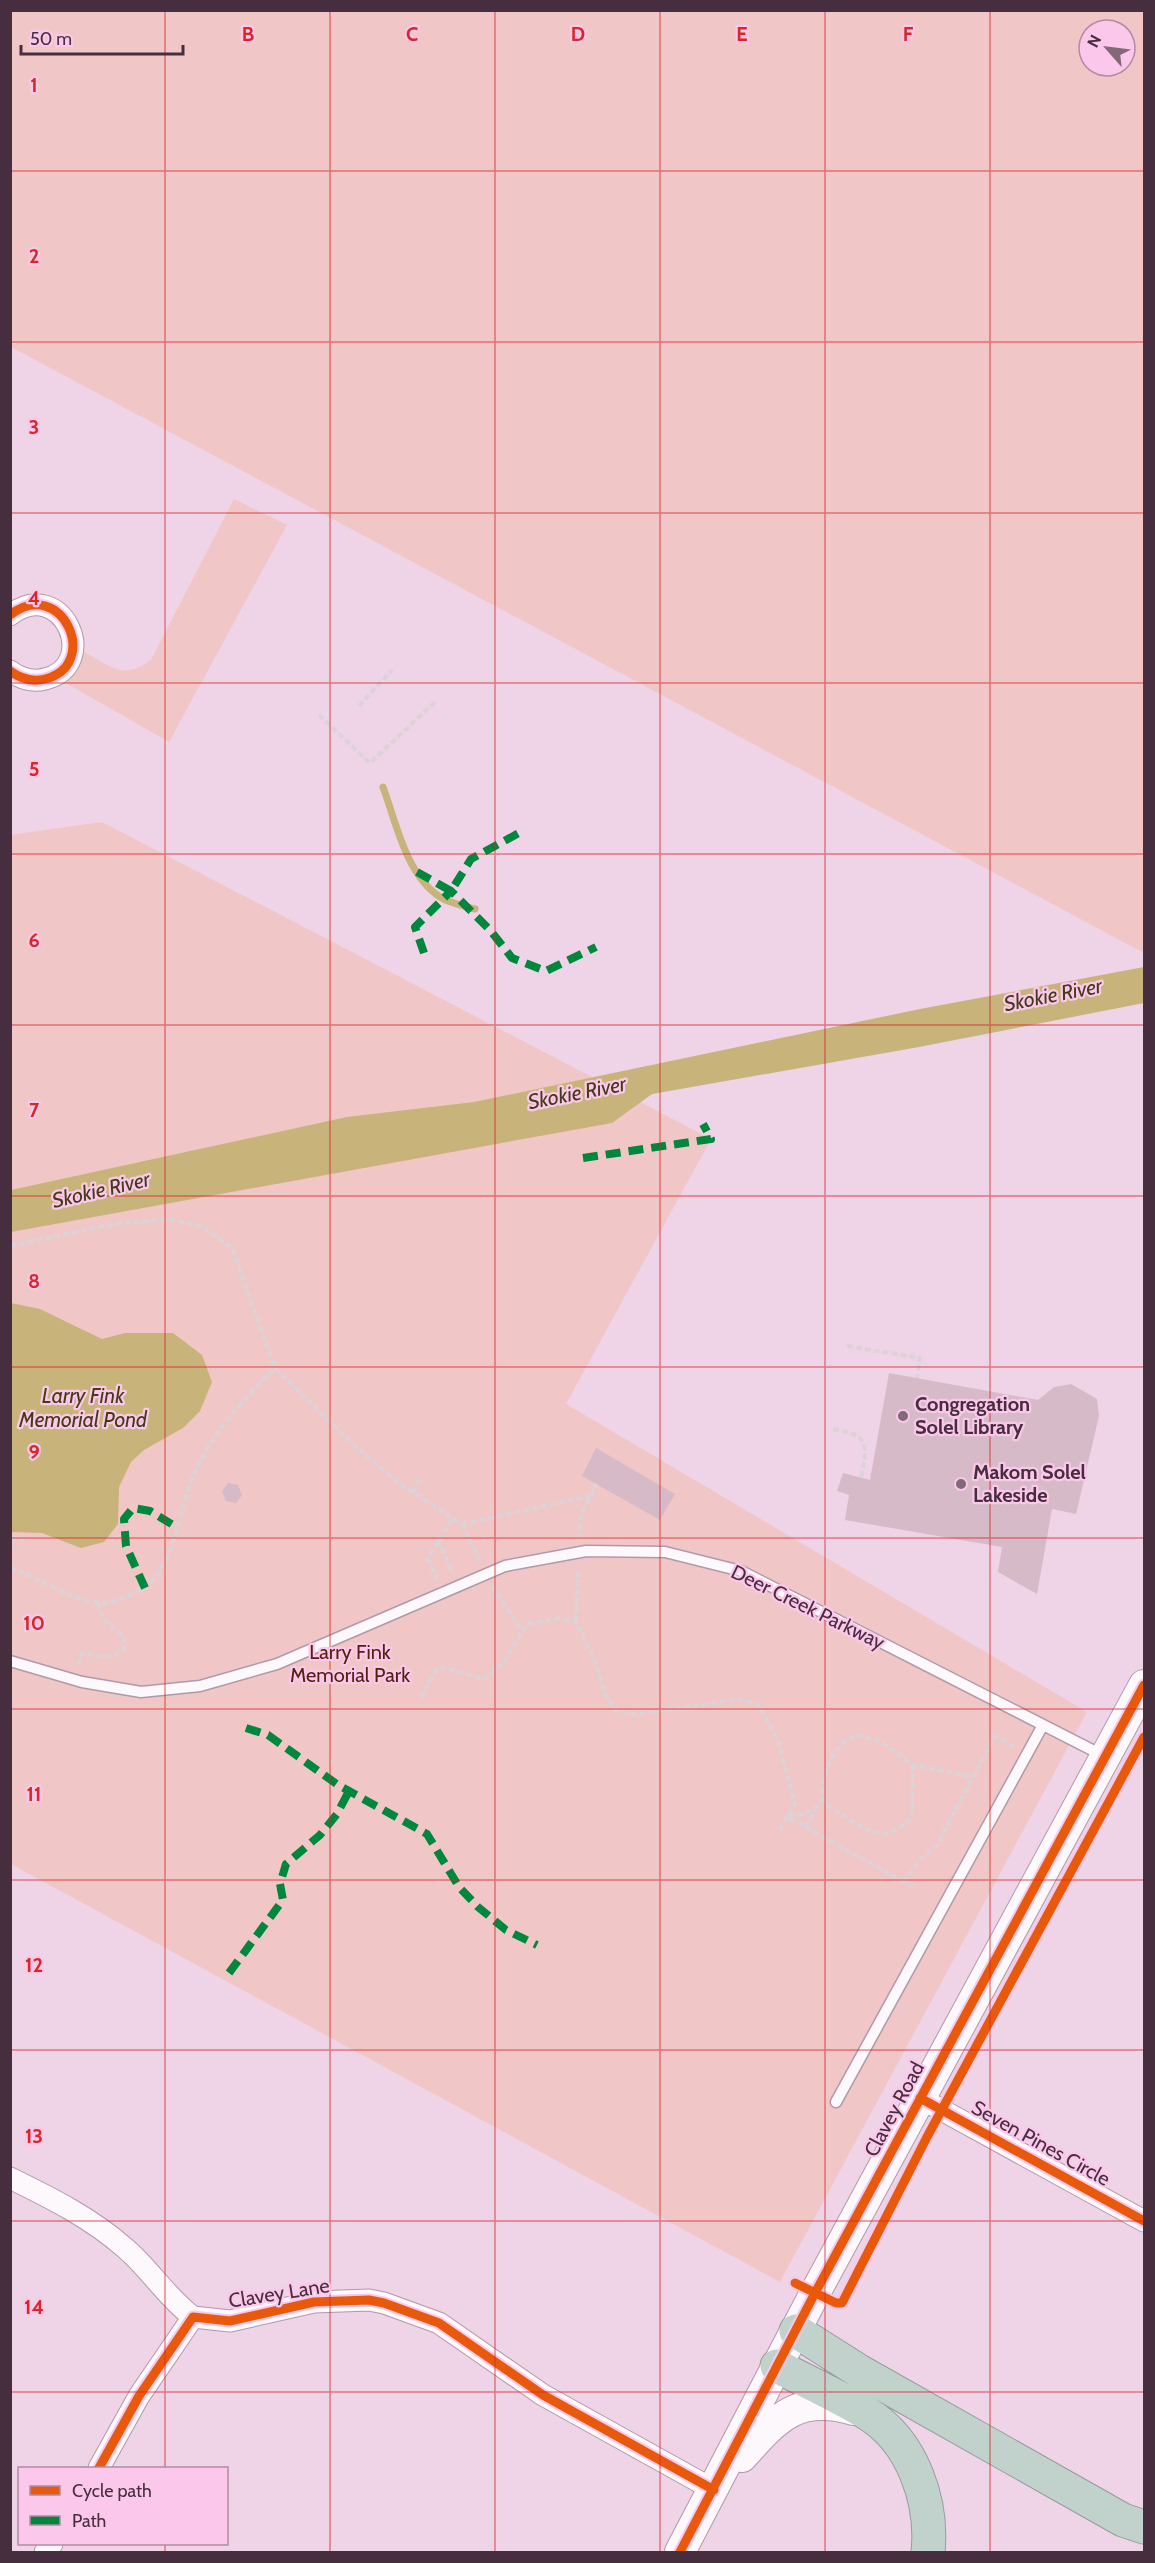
<svg xmlns="http://www.w3.org/2000/svg" width="1155" height="2563" font-family="Cabin,sans-serif">
	<style>
		.green { fill: #f1c6c6; fill-rule: evenodd }
		.water { fill: #c8b37a }
		.lines { fill: none; stroke-linecap: round; stroke-linejoin: round }
		.stream { stroke: #c8b37a; stroke-width: 7 }
		.building { fill: #d7bac8 }
		.service-casing { stroke: #b099a9; stroke-width: 13 }
		.minor-casing { stroke: #b099a9; stroke-width: 23 }
		.secondary-casing { stroke: #b099a9; stroke-width: 32 }
		.motorway-casing { stroke: #959c9d; stroke-width: 35 }
		.path { stroke: #dcd3d9; stroke-width: 4; stroke-dasharray: 6 3; stroke-linecap: butt }
		.service { stroke: #fdf8fb; stroke-width: 10 }
		.minor { stroke: #fdf8fb; stroke-width: 21 }
		.secondary { stroke: #fdf8fb; stroke-width: 30 }
		.motorway { stroke: #c1d2cc; stroke-width: 33 }
		.quiet { stroke: #00873e; stroke-width: 8; stroke-dasharray: 15 8; stroke-linecap: butt }
		.cycleway-casing { stroke: #fbc7ea; stroke-width: 13 }
		.cycleway { stroke: #e8590c; stroke-width: 9 }
		.grid { fill: none; stroke: #d62828; stroke-width: 1.5; stroke-opacity: 0.55 }
		.poi-dot { fill: #826879; stroke: #fbc7ea; stroke-width: 2 }
		.labels { text-anchor: middle; stroke-width: 4.5; stroke-linejoin: round; paint-order: stroke }
		.poi-label { font-size: 20px; font-weight: bold; fill: #472e3f; stroke: #fbc7ea; text-anchor: start }
		.street-label { font-size: 20px; fill: #472e3f; stroke: #fbc7ea }
		.park-label { font-size: 20px; fill: #56200e; stroke: #fbc7ea }
		.water-label { font-size: 21px; font-style: italic; fill: #423b14; stroke: #fbc7ea }
		.grid-label { font-size: 20px; text-anchor: middle; font-weight: bold; fill: #d62828; stroke: #fbc7ea; stroke-width: 4.5; stroke-linejoin: round; paint-order: stroke }
	</style>
	<rect width="100%" height="100%" fill="#efd3e6"/>
	<path class="green" d="M10 11H1144V953L11 347ZM1089 30H1125V66H1089Z
		M234 499 287 525 169 742 66 683 77 670 84 652C110 666 124 681 151 660Z
		M102 822 711 1139 566 1404 1087 1712 780 2282 11 1864 10 835Z"/>
	<path class="water" d="M1144 967V1003L919 1047 652 1094 612 1123 11 1232V1190L347 1117 474 1102 920 1009Z
		M11 1303 40 1309 102 1339 125 1333H173L202 1355 212 1382 200 1411 183 1428 144 1450 131 1462 119 1487 118 1524 104 1542 81 1548 42 1533 11 1532Z"/>
	<g class="lines">
		<path class="stream" d="M383 787C396 822 406 875 440 897 449 903 464 906 475 909"/>
	</g>
	<path class="building" d="M889 1373 1038 1400 1054 1387 1071 1384 1097 1399 1099 1416 1076 1514 1052 1509 1037 1594 998 1572 1002 1547 845 1520 849 1495 837 1491 843 1473 870 1480Z
		M596 1448 675 1494 660 1520 582 1476Z
		M228 1483 238 1485 242 1495 236 1503 226 1501 222 1491Z"/>
	<g class="lines">
		<defs>
			<path id="service" d="M10 1661 82 1682 141 1692 200 1686 277 1664 505 1566 586 1551 665 1552 741 1571 1102 1755
				M836 2102 1043 1725"/>
			<path id="minor" d="M10 615C62 575 102 665 45 679 33 682 21 679 10 671
				M920 2098 1144 2221
				M10 2178C51 2198 91 2218 125 2248 150 2269 166 2297 193 2317
				M99 2468 139 2396 193 2317 230 2321 314 2302 369 2300 384 2303 439 2323 543 2395 714 2490
				M45 2552 52 2544"/>
			<path id="secondary" d="M742 2457C778 2417 797 2394 854 2410
				M680 2552 815 2293 1144 1685"/>
			<path id="motorway" d="M796 2331 859 2371 1123 2520 1144 2527
				M777 2366C807 2382 839 2396 868 2414 913 2442 933 2502 928 2552"/>
		</defs>
		<use href="#service" class="service-casing"/>
		<use href="#minor" class="minor-casing"/>
		<use href="#secondary" class="secondary-casing"/>
		<use href="#motorway" class="motorway-casing"/>
		<path class="path" d="M359 706 392 670
			M319 715 370 763 435 702
			M10 1246 114 1224 170 1219 203 1227 232 1248 275 1368 356 1447 400 1484 462 1524 480 1560
			M847 1346 920 1358 917 1378
			M833 1429C870 1436 868 1444 861 1478
			M413 1492 421 1477
			M591 1496 597 1484
			M462 1524 591 1496 582 1512 579 1537
			M10 1537 28 1540
			M438 1540 453 1574
			M10 1551 14 1537
			M10 1567C40 1578 72 1602 105 1603 110 1603 117 1600 122 1598 178 1583 174 1518 194 1474 212 1433 243 1400 275 1368
			M437 1580 428 1558 453 1518
			M492 1586 522 1631
			M576 1622 578 1569
			M79 1665 82 1653C98 1656 111 1661 124 1649V1636C111 1627 98 1618 98 1601
			M421 1698 435 1671 445 1668 484 1679 503 1664 527 1624 560 1618 576 1622 594 1659 606 1696 616 1710 635 1715 738 1699 758 1704 778 1740 795 1805 787 1817
			M913 1765 912 1817C889 1844 868 1833 843 1815 839 1812 831 1809 827 1805 815 1790 830 1757 841 1745 845 1740 852 1738 857 1735L882 1742 913 1765 973 1777
			M788 1817C805 1815 815 1811 824 1797
			M805 1827 816 1810
			M780 1830 787 1817 915 1888
			M904 1882 920 1860 937 1845 995 1736 1015 1747"/>
		<use href="#service" class="service"/>
		<use href="#minor" class="minor"/>
		<use href="#secondary" class="secondary"/>
		<use href="#motorway" class="motorway"/>
		<path class="quiet" d="M417 872 451 891 471 859 519 833
			M424 953 415 927 451 891 490 930 512 958 546 971 596 947
			M583 1158 711 1139 703 1124
			M145 1588 126 1546 124 1519 133 1508 150 1511 178 1528
			M246 1728 268 1735 338 1785 427 1834 459 1887 478 1907 506 1930 537 1945
			M229 1973 283 1900 280 1884 286 1864 320 1835 337 1814 349 1791"/>
		<defs>
			<path id="cycleway" d="M10 615C62 575 102 665 45 679 33 682 21 679 10 671
				M920 2098 1144 2221
				M795 2283 836 2303H842L927 2137 1144 1737
				M99 2468 139 2396 193 2317 230 2321 314 2302 369 2300 384 2303 439 2323 543 2395 714 2490
				M680 2552 815 2293 1144 1685"/>
		</defs>
		<use href="#cycleway" class="cycleway-casing"/>
		<use href="#cycleway" class="cycleway"/>
	</g>
	<path class="grid" d="M165 10V2468M330 10V2552M495 10V2552M660 10V2552M825 10V2552M990 10V2552M10 171H1144M10 342H1144M10 513H1144M10 683H1144M10 854H1144M10 1025H1144M10 1196H1144M10 1367H1144M10 1538H1144M10 1709H1144M10 1880H1144M10 2050H1144M10 2221H1144M10 2392H1144M165 2544V2552"/>
	<g class="poi-dot">
		<circle cx="903" cy="1416" r="6"/>
		<circle cx="961" cy="1484" r="6"/>
	</g>
	<g class="labels">
		<g class="poi-label">
			<text x="915" y="1411">Congregation<tspan x="915" dy="23">Solel Library</tspan></text>
			<text x="973" y="1479">Makom Solel<tspan x="973" dy="23">Lakeside</tspan></text>
		</g>
		<g class="street-label">
			<text transform="translate(808 1607) rotate(26)" y="7">Deer Creek Parkway</text>
			<text transform="translate(894 2109) rotate(-62)" y="7">Clavey Road</text>
			<text transform="translate(1041 2143) rotate(29)" y="7">Seven Pines Circle</text>
			<text transform="translate(279 2293) rotate(-9)" y="7">Clavey Lane</text>
		</g>
		<g class="park-label">
			<text x="350" y="1659">Larry Fink<tspan x="350" dy="23">Memorial Park</tspan></text>
		</g>
		<g class="water-label">
			<text transform="translate(1053 995) rotate(-11)" y="7">Skokie River</text>
			<text transform="translate(577 1093) rotate(-11)" y="7">Skokie River</text>
			<text transform="translate(101 1190) rotate(-13)" y="7">Skokie River</text>
			<text x="83" y="1403">Larry Fink<tspan x="83" dy="24">Memorial Pond</tspan></text>
		</g>
	</g>
	<g class="grid-label">
		<text x="248" y="41">B</text>
		<text x="412" y="41">C</text>
		<text x="578" y="41">D</text>
		<text x="742" y="41">E</text>
		<text x="908" y="41">F</text>
		<text x="34" y="92">1</text>
		<text x="34" y="263">2</text>
		<text x="34" y="434">3</text>
		<text x="34" y="605">4</text>
		<text x="34" y="776">5</text>
		<text x="34" y="947">6</text>
		<text x="34" y="1117">7</text>
		<text x="34" y="1288">8</text>
		<text x="34" y="1459">9</text>
		<text x="34" y="1630">10</text>
		<text x="34" y="1801">11</text>
		<text x="34" y="1972">12</text>
		<text x="34" y="2143">13</text>
		<text x="34" y="2314">14</text>
	</g>
	<rect width="1155" height="2563" fill="none" stroke="#472e3f" stroke-width="24"/>
	<rect x="18" y="2467" width="210" height="78" fill="#fbc7ea" stroke="#b38aa6" stroke-width="1.5"/>
	<rect x="30" y="2486" width="30" height="9" fill="#e8590c" stroke="#b38aa6" stroke-width="1.5"/>
	<text x="72" y="2497" font-size="18" fill="#472e3f">Cycle path</text>
	<rect x="30" y="2516" width="30" height="9" fill="#00873e" stroke="#b38aa6" stroke-width="1.5"/>
	<text x="72" y="2527" font-size="18" fill="#472e3f">Path</text>
	<g transform="translate(1107 48) rotate(298)"><circle r="28" fill="#fbc7ea" stroke="#b38aa6" stroke-width="1.5"/>
	<path d="M0-4.5L10 22L0 15L-10 22Z" fill="#826879"/>
	<text y="-9" font-size="16" font-weight="bold" text-anchor="middle" fill="#472e3f">N</text>
	</g>
	<path d="M21 45v9h162v-9" fill="none" stroke="#472e3f" stroke-width="3"/>
	<text x="30" y="45" font-size="18" fill="#472e3f" stroke="#fbc7ea" stroke-width="4.5" paint-order="stroke">50 m</text>
</svg>
